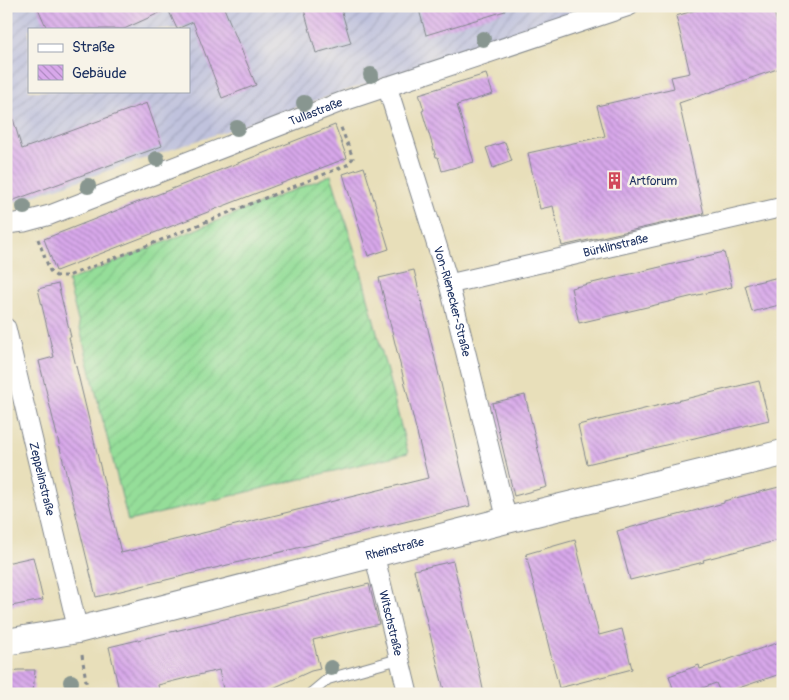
<svg xmlns="http://www.w3.org/2000/svg" width="789" height="700" font-family="Pangolin,sans-serif">
	<style>
		.industrial { fill: url(#industrial-furrows); fill-rule: evenodd }
		.garden { fill: url(#garden-furrows); stroke: #58867c }
		.building { fill: url(#building-back-hatch) }
		.lines { fill: none; stroke-linecap: round; stroke-linejoin: round }
		.service-casing { stroke: #82878c; stroke-width: 12 }
		.minor-casing { stroke: #82878c; stroke-width: 21 }
		.secondary-casing { stroke: #82878c; stroke-width: 28 }
		.path { stroke: #82878c; stroke-width: 3; stroke-dasharray: 4 4; stroke-linecap: butt }
		.service { stroke: #fff; stroke-width: 10 }
		.minor { stroke: #fff; stroke-width: 19 }
		.secondary { stroke: #fff; stroke-width: 26 }
		.tree { fill: #889690 }
		.labels { text-anchor: middle; stroke-width: 5; stroke-linejoin: round; paint-order: stroke }
		.street-label { font-size: 12px; fill: #1b2f5e; stroke: #f7f3e8 }
		.poi-label { font-size: 12px; fill: #1b2f5e; stroke: #f7f3e8; text-anchor: start }
	</style>
	<defs>
		<pattern id="industrial-furrows" width="10" height="10" patternUnits="userSpaceOnUse" patternTransform="scale(1.25)"><rect width="10" height="10" fill="#c0c2dd"/><path d="M-1 1l2-2M0 10L10 0M9 11l2-2" fill="none" stroke="#a4a7c0"/></pattern>
		<pattern id="garden-furrows" width="10" height="10" patternUnits="userSpaceOnUse" patternTransform="scale(1.25)"><rect width="10" height="10" fill="#95de99"/><path d="M-1 1l2-2M0 10L10 0M9 11l2-2" fill="none" stroke="#80bf86"/></pattern>
		<pattern id="building-back-hatch" width="6" height="6" patternUnits="userSpaceOnUse" patternTransform="scale(1.25)"><rect width="6" height="6" fill="#d8a8ea"/><path d="M-1 5l2 2M0 0l6 6M5-1l2 2" fill="none" stroke="#ae89c1"/></pattern>
	</defs>
	<rect width="100%" height="100%" fill="#f7f3e8"/>
	<filter id="ink" filterUnits="userSpaceOnUse"><feTurbulence type="fractalNoise" baseFrequency=".02" numOctaves="2"/><feDisplacementMap in="SourceGraphic" scale="10" xChannelSelector="R" yChannelSelector="G"/><feConvolveMatrix kernelMatrix="1 2 1 2 8 2 1 2 1" color-interpolation-filters="sRGB"/></filter>
	<filter id="wash" filterUnits="userSpaceOnUse"><feTurbulence type="fractalNoise" baseFrequency=".0096" numOctaves="4" result="noise"/><feDisplacementMap in="SourceGraphic" scale="20" xChannelSelector="R" yChannelSelector="G"/><feGaussianBlur stdDeviation="1.12" result="paint"/><feColorMatrix in="noise" values="0 0 0 0 0 0 0 0 0 0 0 0 0 0 0 0 0 1.4 0 .05"/><feComposite in="paint" operator="in"/></filter>
	<g filter="url(#wash)">
		<rect width="100%" height="100%" fill="#e8dfba"/>
		<path class="industrial" d="M6 6H598L6 205ZM29 29H189V91H29Z"/>
		<path class="garden" d="M331 175 361 271 408 453 128 521 68 281Z"/>
		<g id="blocks">
			<path class="building" d="M37 6H228L224 8 256 85 222 98 193 22 177 29 168 9 124 29H47Z
				M303 6H340L351 43 316 53Z
				M418 6H504L505 11 426 35Z
				M709 6H773L783 48V67L679 103 704 214 562 246 553 206 540 209 528 153 605 136 597 106 674 88 671 77 690 73 676 16Z
				M486 74 493 94 457 105 474 162 442 171 438 157H436L422 111 424 110 419 94Z
				M147 103 162 146 6 203V112H11L22 149Z
				M335 125 347 158 56 271 44 239Z
				M505 142 512 161 493 168 486 148Z
				M364 167 389 249 368 256 343 174Z
				M724 252 732 287 579 323 571 288Z
				M414 270 470 506 96 597 39 361 54 357 38 289 58 284 71 337H69L121 553 428 478 379 278Z
				M783 276V304L752 312 745 285Z
				M759 381 769 420 587 464 578 425Z
				M525 395 547 487 514 496 492 403Z
				M783 486V539L703 560 704 562 630 580 617 531 724 503V501Z
				M575 540 599 635 622 629 632 669 559 688 526 554Z
				M33 557 43 600 6 607V563Z
				M453 561 479 670 484 694H445L414 570Z
				M369 584 379 624 313 640 320 669 311 671 260 694H224L219 670 158 685 160 694H120L109 647Z
				M783 641V673L721 694 716 683 686 694H675L669 676 699 665 700 669Z
				M18 670H35L33 694H6V673Z"/>
		</g>
	</g>
	<g filter="url(#ink)">
		<use href="#blocks" fill-opacity="0" stroke="#82878c" stroke-width="1"/>
		<g class="lines">
			<defs>
				<path id="service" d="M310 694 328 679 399 659"/>
				<g id="minor">
					<path id="s1" d="M387 86 449 284 507 520"/>
					<path id="s2" d="M6 224 24 222 50 215 341 102 629 6"/>
					<path id="s3" d="M449 284 783 207"/>
					<path id="s4" d="M6 328 78 630"/>
					<path id="s5" d="M374 554 408 694"/>
				</g>
				<g id="secondary">
					<path id="s6" d="M6 642 78 630 507 520 783 453"/>
				</g>
			</defs>
			<use href="#service" class="service-casing"/>
			<use href="#minor" class="minor-casing"/>
			<use href="#secondary" class="secondary-casing"/>
			<path class="path" d="M781 6 783 14
				M38 239 50 271 56 276H68L151 244 347 165 353 158 340 125
				M82 655 88 694"/>
			<use href="#service" class="service"/>
			<use href="#minor" class="minor"/>
			<use href="#secondary" class="secondary"/>
		</g>
		<g class="tree">
			<circle cx="483" cy="39" r="8"/>
			<circle cx="371" cy="75" r="8"/>
			<circle cx="304" cy="103" r="8"/>
			<circle cx="237" cy="128" r="8"/>
			<circle cx="157" cy="159" r="8"/>
			<circle cx="88" cy="186" r="8"/>
			<circle cx="24" cy="207" r="8"/>
			<circle cx="331" cy="668" r="8"/>
			<circle cx="71" cy="682" r="8"/>
		</g>
	</g>
	<defs>
		<symbol id="building-bare" viewBox="-9 -9 18 18"><path d="M-4-6H4V6H1V3H-1V6H-4ZM-2.5-4.3h1.7v1.8h-1.7ZM.8-4.3h1.7v1.8H.8ZM-2.5-1h1.7V.8h-1.7ZM.8-1h1.7V.8H.8Z" fill="#d1495b" stroke="#f7f3e8" stroke-width="2.5" paint-order="stroke"/></symbol>
	</defs>
	<g fill-rule="evenodd">
		<use href="#building-bare" x="602" y="168" width="25" height="25"/>
	</g>
	<g class="labels">
		<g class="street-label">
			<text dy="4" stroke="none"><textPath href="#s2" startOffset="330">Tullastraße</textPath></text>
			<text dy="4" stroke="none"><textPath href="#s3" startOffset="171">Bürklinstraße</textPath></text>
			<text dy="4" stroke="none"><textPath href="#s1" startOffset="225">Von-Rienecker-Straße</textPath></text>
			<text dy="4" stroke="none"><textPath href="#s4" startOffset="155">Zeppelinstraße</textPath></text>
			<text dy="4" stroke="none"><textPath href="#s6" startOffset="400">Rheinstraße</textPath></text>
			<text dy="4" stroke="none"><textPath href="#s5" startOffset="71">Witschstraße</textPath></text>
		</g>
		<g class="poi-label">
			<text x="629" y="185">Artforum</text>
		</g>
	</g>
	<rect width="789" height="700" fill="none" stroke="#f7f3e8" stroke-width="25"/>
	<rect x="28" y="28" width="162" height="65" fill="#f7f3e8" stroke="#9fa5b1"/>
	<rect x="38" y="44" width="25" height="8" fill="#ffffff" stroke="#9fa5b1"/>
	<text x="72" y="52" font-size="15" fill="#1b2f5e">Straße</text>
	<rect x="38" y="65" width="25" height="15" fill="url(#building-back-hatch)" stroke="#9fa5b1"/>
	<text x="72" y="78" font-size="15" fill="#1b2f5e">Gebäude</text>
</svg>
